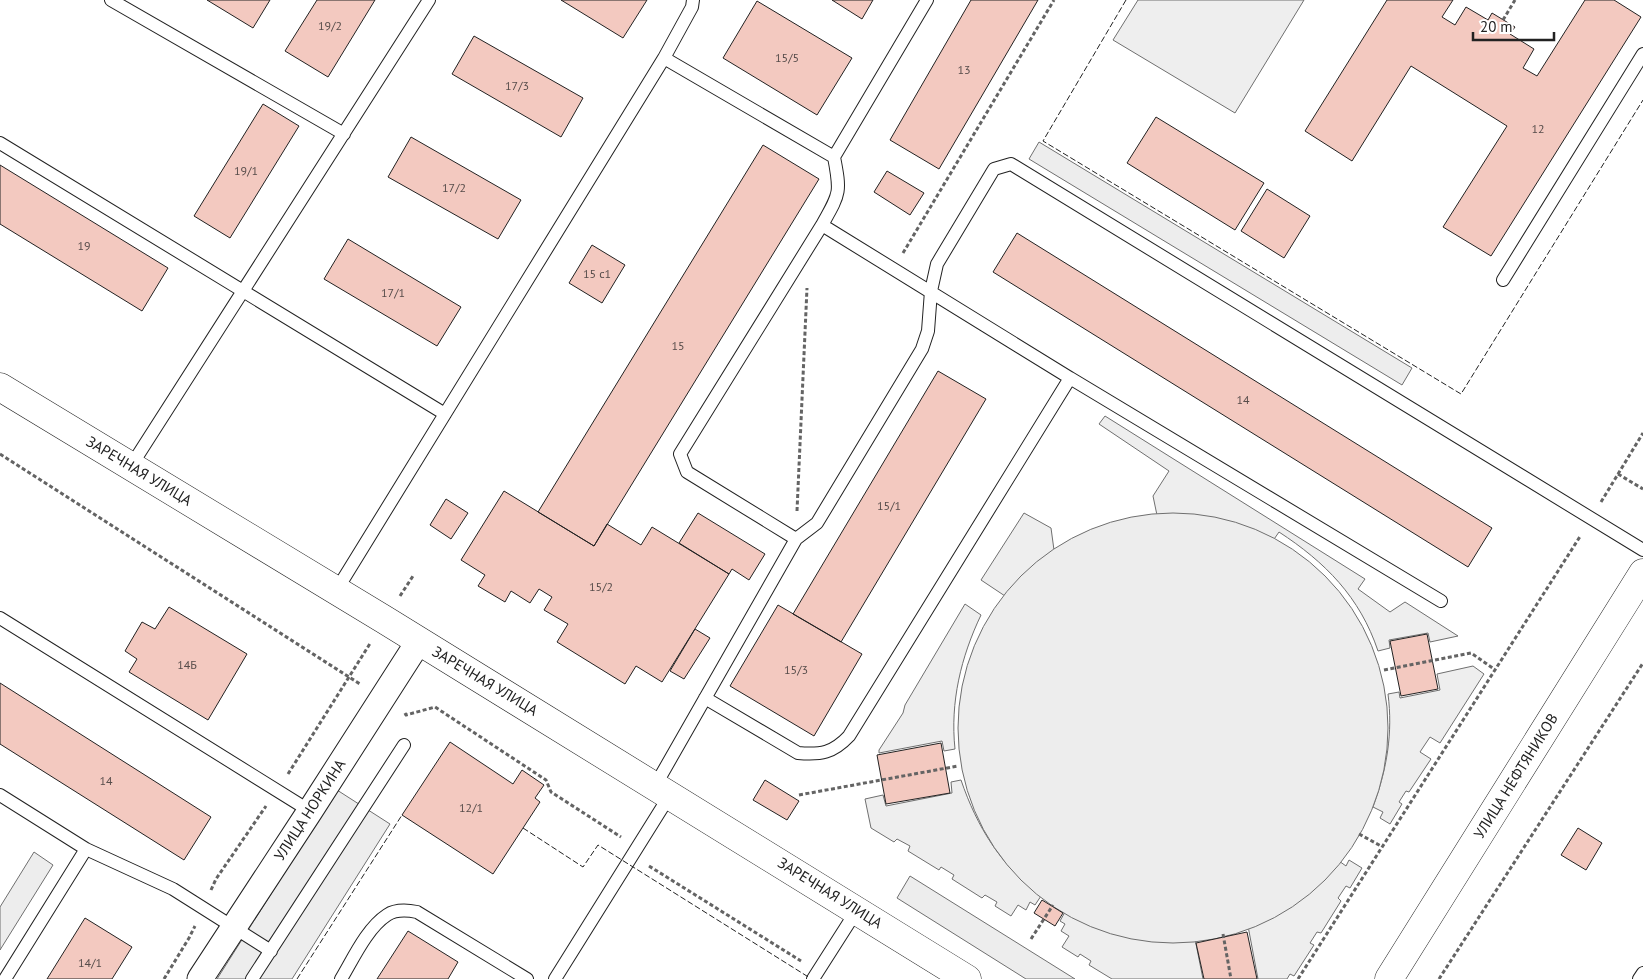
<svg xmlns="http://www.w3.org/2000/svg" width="1643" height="979" font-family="'PT Sans',sans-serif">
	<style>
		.green { fill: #eee; stroke: #6f6f6f }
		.parking { fill: #ededed; stroke: #6f6f6f }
		.building { fill: #f3c9c0; stroke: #222 }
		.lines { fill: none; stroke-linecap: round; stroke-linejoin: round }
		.service-casing { stroke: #222; stroke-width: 14 }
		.minor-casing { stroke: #222; stroke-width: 27 }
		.secondary-casing { stroke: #222; stroke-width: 29 }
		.path { stroke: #646464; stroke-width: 3; stroke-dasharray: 4 2.5; stroke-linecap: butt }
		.service { stroke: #fff; stroke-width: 12 }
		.minor { stroke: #fff; stroke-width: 25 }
		.secondary { stroke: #fff; stroke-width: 28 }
		.fence { stroke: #222; stroke-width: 1; stroke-dasharray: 6 2.5; stroke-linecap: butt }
		.labels { text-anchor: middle; stroke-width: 4; stroke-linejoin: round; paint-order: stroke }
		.number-label { font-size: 12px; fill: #564c4a }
		.street-label { font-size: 15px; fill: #222; stroke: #fff }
	</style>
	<rect width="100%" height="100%" fill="#fff"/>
	<path class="green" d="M1138 0H1304L1235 113 1113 40Z
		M1105 416 1365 579 1358 589 1390 612 1405 602 1458 636 1430 642 1428 633 1389 640 1390 648 1378 651C1360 597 1325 562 1279 532L1270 545C1236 528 1197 514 1158 520L1153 496 1169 471 1099 424Z
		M1024 513 1051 528 1054 550 1058 555 1039 569 1011 600 981 580Z
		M965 604 981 615C961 657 950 702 955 749L944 751 942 741 879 753V750L903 713 905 705Z
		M1473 666 1484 674 1440 743 1430 737 1420 752 1431 759 1409 792 1406 791 1399 802 1402 804 1390 824 1380 818 1383 812 1373 807C1387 769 1393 733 1388 694L1399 692 1400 698 1440 690 1437 674Z
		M961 780C977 827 1001 866 1041 896L1035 905 1030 902 1026 910 1018 905 1011 916 995 906 997 902 985 895 982 898 952 879 954 875 941 867 939 870 908 851 910 846 897 839 894 842 871 828 865 799 883 795 886 806 952 793 951 782Z
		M1349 860 1362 868 1350 888 1346 886 1338 898 1341 901 1321 933 1317 932 1310 943 1314 945 1294 976 1290 974 1287 979H1258L1248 926C1283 916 1316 890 1339 861L1346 866Z
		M1065 912C1108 933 1146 943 1195 939L1203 979H1112L1089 965 1091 961 1080 954 1078 957 1062 947 1069 936 1061 931 1065 924 1060 921Z"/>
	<path class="parking" d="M1039 142 1412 368 1402 385 1029 159Z
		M958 728a215 215 0 1 1 430 0a215 215 0 1 1-430 0Z
		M337 790 390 824 292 979H217Z
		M34 852 53 865 0 950V907Z
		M910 876 1075 979H1026L897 898Z"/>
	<path class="building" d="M207 0H270L253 28Z
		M317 0H375L328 77 285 51Z
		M561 0H647L623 38Z
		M832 0H873L862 19Z
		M971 0H1038L939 169 890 140Z
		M1387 0H1453L1442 17 1455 25 1466 7 1488 20 1492 13 1515 27 1510 34 1534 49 1523 68 1537 76 1585 0H1614L1641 17 1491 256 1443 227 1507 126 1411 66 1352 161 1305 131Z
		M757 1 852 58 817 115 723 58Z
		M474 36 583 98 561 137 452 74Z
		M263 104 299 126 230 238 194 216Z
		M1156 117 1264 183 1235 230 1127 163Z
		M411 137 521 200 498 239 388 177Z
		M763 145 819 179 594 546 538 512Z
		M0 165 168 268 142 311 0 224Z
		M887 171 924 193 910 215 874 192Z
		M1267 189 1310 216 1284 258 1241 231Z
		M1017 233 1492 528 1468 567 993 272Z
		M348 239 461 307 437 346 324 279Z
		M592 245 625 265 602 303 569 283Z
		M938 371 986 399 841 642 793 614Z
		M504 491 594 546 607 524 641 545 652 527 729 574 662 682 636 666 625 684 557 642 568 624 544 610 552 597 539 589 530 603 511 591 505 602 478 586 485 575 461 560Z
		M446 499 468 513 451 539 430 525Z
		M698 513 765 554 749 580 732 569 729 574 679 543Z
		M778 605 862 654 814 736 730 686Z
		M169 607 247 654 208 720 129 672 137 659 125 651 142 622 155 629Z
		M695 629 710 638 684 679 670 671Z
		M1427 634 1438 689 1401 696 1390 641Z
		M0 683 211 817 184 860 0 744Z
		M450 742 513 784 522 770 544 785 535 798 540 802 493 874 402 815Z
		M941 743 950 793 886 804 877 755Z
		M765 780 799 801 787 820 753 800Z
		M1578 828 1602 843 1586 870 1561 855Z
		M1042 900 1063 913 1055 926 1034 913Z
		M85 918 132 947 112 979H47Z
		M408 931 458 962 448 979H377Z
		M1247 932 1257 979H1204L1196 943Z"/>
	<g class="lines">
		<defs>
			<path id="service" d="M111 0 344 134
				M664 58 692 7 693 0
				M0 143 445 414
				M834 157 927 0
				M1503 280 1643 54
				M1070 378 1441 601
				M131 466 429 0
				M336 591 664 58 834 157C841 193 840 193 822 225
				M0 618 310 811
				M705 698 798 753C821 755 833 753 849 736L1070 378 822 225 680 454 687 472 796 539
				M655 786 796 539 817 523 922 349 928 331 931 291 937 264 994 169 1011 164 1643 550
				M0 795 86 849 173 889 271 951
				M5 979 86 849
				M252 979 404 745
				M341 979C353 959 367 928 387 915 396 909 407 910 417 912L527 979
				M555 979 670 795
				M813 979 857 910
				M1639 979 1643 973"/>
			<path id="minor" d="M200 979 310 811 419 641"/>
			<path id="secondary" d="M0 387 385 620 967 979
				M1389 979 1643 573"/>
		</defs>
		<use href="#service" class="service-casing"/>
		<use href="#minor" class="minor-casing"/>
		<use href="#secondary" class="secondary-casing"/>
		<path class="path" d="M1503 20 1515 0
			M903 253 1054 0
			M0 454 360 684
			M1618 474 1643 489
			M1601 502 1643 433
			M797 511 807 288
			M400 596 413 576
			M1384 670 1471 653 1494 669
			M405 713 406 715 435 707 546 780 551 792 621 837
			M288 774 371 642
			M799 795 958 766
			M1359 834 1381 846
			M649 866 801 961
			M211 890 216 879 266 806
			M1223 934 1231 979
			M1031 939 1053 905
			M164 979 189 938 195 926
			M1298 979 1581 535
			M1439 979 1643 663"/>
		<use href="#service" class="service"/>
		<use href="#minor" class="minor"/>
		<use href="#secondary" class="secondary"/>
		<path class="fence" d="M1126 0 1043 141 1461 394 1643 100
			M523 828 583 867 598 845 810 978
			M297 979 402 815"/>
	</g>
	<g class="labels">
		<g class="number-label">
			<text x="330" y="30">19/2</text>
			<text x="787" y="62">15/5</text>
			<text x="964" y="74">13</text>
			<text x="517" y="90">17/3</text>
			<text x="1538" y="133">12</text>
			<text x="246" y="175">19/1</text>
			<text x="454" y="192">17/2</text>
			<text x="84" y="250">19</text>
			<text x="597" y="278">15 с1</text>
			<text x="393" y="297">17/1</text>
			<text x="678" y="350">15</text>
			<text x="1243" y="404">14</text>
			<text x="889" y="510">15/1</text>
			<text x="601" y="591">15/2</text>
			<text x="187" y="669">14Б</text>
			<text x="796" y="674">15/3</text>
			<text x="106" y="785">14</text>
			<text x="471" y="812">12/1</text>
			<text x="90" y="967">14/1</text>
		</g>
		<g class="street-label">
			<text transform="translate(139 471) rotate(31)" y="5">ЗАРЕЧНАЯ УЛИЦА</text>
			<text transform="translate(485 681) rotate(31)" y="5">ЗАРЕЧНАЯ УЛИЦА</text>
			<text transform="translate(1516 776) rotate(-58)" y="5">УЛИЦА НЕФТЯНИКОВ</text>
			<text transform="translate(310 810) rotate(-57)" y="5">УЛИЦА НОРКИНА</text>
			<text transform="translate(830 893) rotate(32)" y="5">ЗАРЕЧНАЯ УЛИЦА</text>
		</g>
	</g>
	<path d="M1473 32v8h81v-8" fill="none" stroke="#222222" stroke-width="2.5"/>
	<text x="1480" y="32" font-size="15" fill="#222222" stroke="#ffffff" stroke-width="4" paint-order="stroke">20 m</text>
</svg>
